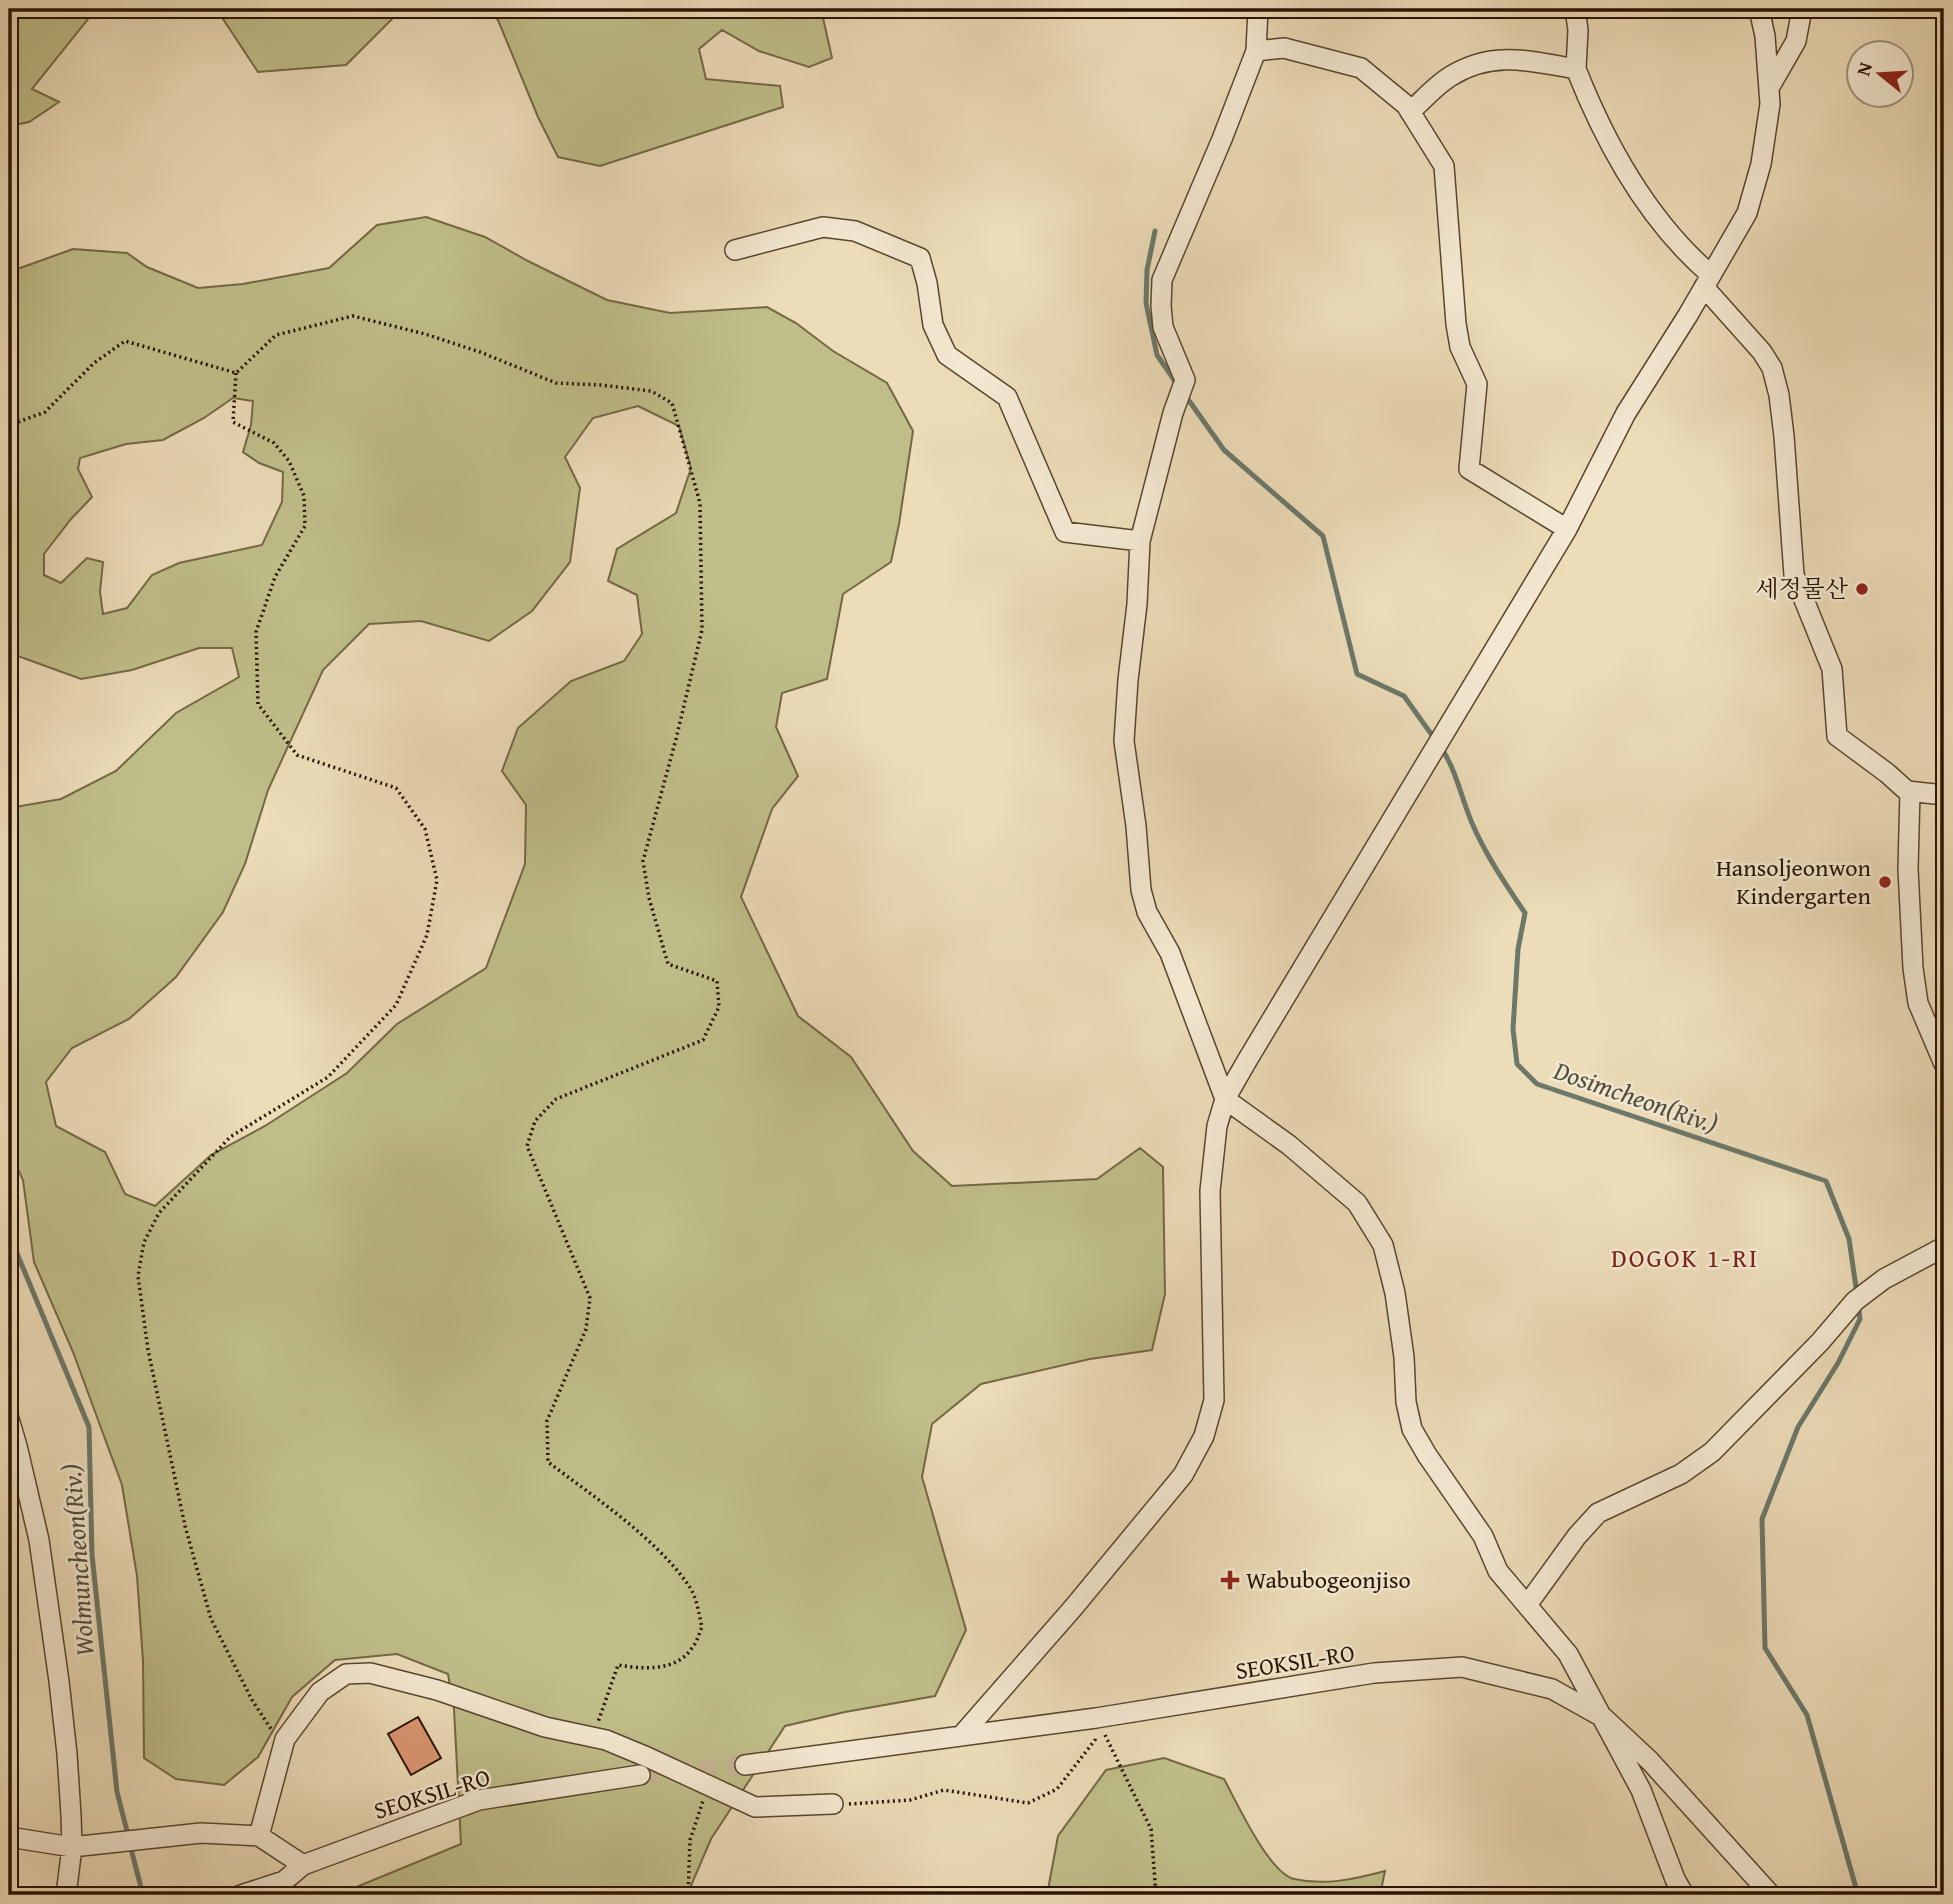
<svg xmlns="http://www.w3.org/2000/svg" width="1953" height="1904" font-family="'Gentium Book Plus','Noto Serif KR',serif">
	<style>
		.green { fill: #bfbe89; stroke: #746844; stroke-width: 2; fill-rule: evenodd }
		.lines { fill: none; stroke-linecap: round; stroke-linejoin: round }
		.stream { stroke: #6c786a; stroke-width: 5 }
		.building { fill: #db9673; stroke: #281300; stroke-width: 2 }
		.minor-tunnel { stroke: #c5b493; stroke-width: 19; stroke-dasharray: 19 10; stroke-linecap: butt }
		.minor-casing { stroke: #59452e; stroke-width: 22 }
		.path { stroke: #281300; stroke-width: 3.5; stroke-dasharray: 2 3.5; stroke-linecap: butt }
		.minor { stroke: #f3e8d1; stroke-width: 19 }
		.poi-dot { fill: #8f2418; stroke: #f3e8d1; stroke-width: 2.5 }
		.labels { text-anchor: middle; stroke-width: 5; stroke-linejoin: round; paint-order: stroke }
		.poi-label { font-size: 24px; fill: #281300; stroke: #f3e8d1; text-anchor: end }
		.street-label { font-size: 24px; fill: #281300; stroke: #f3e8d1 }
		.water-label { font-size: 26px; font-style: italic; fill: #504e3e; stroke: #f3e8d1 }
		.neighbourhood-label { font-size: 26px; letter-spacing: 2px; fill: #7a1f14; stroke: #f3e8d1 }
	</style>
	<rect width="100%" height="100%" fill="#ecdcb8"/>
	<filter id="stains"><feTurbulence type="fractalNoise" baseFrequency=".00286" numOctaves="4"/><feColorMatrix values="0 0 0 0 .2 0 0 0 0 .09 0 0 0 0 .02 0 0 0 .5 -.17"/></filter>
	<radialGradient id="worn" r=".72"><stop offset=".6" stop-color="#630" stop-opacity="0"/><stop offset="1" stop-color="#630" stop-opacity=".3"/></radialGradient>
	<path class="green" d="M9 9H96L32 89 59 102 29 122 9 126Z
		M200 9H402L346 65 258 72 217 10Z
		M483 9H821L832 58 809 67 759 51 722 30 699 49 706 79 780 86 783 107 600 166 558 157 538 117 498 20Z
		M426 217 485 237 528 261 607 300 670 313 767 307 796 323 833 351 887 383 913 431 899 524 891 562 843 594 827 679 782 693 776 727 798 776 772 809 741 897 798 1016 851 1057 913 1151 952 1186 1097 1179 1140 1148 1163 1167 1165 1294 1152 1350 1090 1359 981 1384 932 1424 922 1477 966 1630 935 1696 845 1712 785 1726 711 1839 687 1895H337L461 1844 454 1709 448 1674 397 1654 335 1660 292 1697 258 1757 224 1785 176 1779 144 1758 143 1661 137 1576 122 1485 73 1352 34 1262 23 1180 9 1150V808L61 799 116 771 176 713 239 677 232 648H199L132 670 81 679 18 656H9V272L73 249 127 253 147 267 198 288 243 284 329 268 377 225ZM233 398 253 401 251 425 243 452 259 463 283 472 282 502 262 545 179 563 152 575 127 608 103 614 100 592 103 562 87 558 61 583 44 575V554L71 519 92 497 78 469 80 458 126 444 163 440 204 418ZM638 406 679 426 691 468 676 513 617 549 608 581 637 595 642 634 624 661 571 681 518 728 502 771 526 805 525 864 486 968 397 1024 347 1073 265 1126 211 1155 155 1206 125 1194 105 1152 56 1126 46 1082 72 1048 129 1019 176 977 223 912 245 864 268 790 323 670 369 624 421 621 489 641 532 611 570 562 580 488 565 457 593 418Z
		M1164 1758 1224 1779C1237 1803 1269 1873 1294 1879 1325 1886 1355 1879 1385 1871L1380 1895H1047L1058 1836 1106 1770Z"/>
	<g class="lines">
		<path class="stream" d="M1155 231 1147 270 1146 303 1157 355 1177 384
			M1185 395 1224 450 1323 536 1357 674 1404 696 1434 738
			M1440 746C1456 769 1461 797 1472 823 1485 854 1506 885 1525 913L1518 949 1513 1029 1517 1064 1537 1084 1826 1181 1849 1239 1857 1294
			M9 1234 89 1427 92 1555 117 1792 128 1835
			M1858 1304 1860 1319 1838 1363 1798 1427 1762 1519 1765 1648 1807 1715 1858 1895
			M130 1845 143 1895"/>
	</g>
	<path class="building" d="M418 1717 441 1758 411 1775 388 1734Z"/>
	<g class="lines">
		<path class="minor-tunnel" d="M640 1775 745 1765"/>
		<defs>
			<path id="minor" d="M1575 9 1578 30 1576 69
				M1256 51 1258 9
				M1769 88 1796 41 1802 9
				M1410 112C1423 100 1436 85 1451 76 1493 50 1531 61 1576 69 1606 145 1648 221 1711 275
				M735 250 823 227 855 231 920 258 927 283 933 325 947 355 1007 397 1065 532 1140 541
				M1704 287 1762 352 1772 368 1779 395 1784 436 1794 575 1832 669 1837 736 1887 773 1907 791 1944 795
				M1567 529 1469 469 1477 384 1460 347 1456 324 1444 166 1406 105 1361 68 1284 48 1256 51 1222 139 1162 280 1161 306 1163 327 1185 380 1173 413 1140 541 1137 604 1128 680 1124 741 1136 826 1141 890 1147 912 1170 953 1225 1099 1289 1145 1357 1203 1383 1245 1395 1293 1404 1357 1406 1402 1412 1429 1427 1455 1483 1536 1498 1571 1568 1654 1641 1790 1675 1879 1684 1895
				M1910 791 1908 869 1913 968 1918 1003 1944 1064
				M9 1419 17 1446 39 1540 59 1681 67 1754 71 1815 72 1847 66 1895
				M1527 1605 1577 1536 1598 1513 1681 1474 1712 1452 1820 1342 1855 1301 1884 1279 1944 1247
				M961 1736 1073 1608 1183 1475 1204 1436 1214 1400 1210 1191 1217 1126 1225 1099 1248 1059 1567 529 1626 413 1688 315 1747 213 1761 164 1770 104 1765 36 1759 9
				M745 1765 1096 1718 1374 1673 1462 1667 1552 1689 1604 1718 1650 1761 1771 1895
				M259 1836 285 1739 320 1692 346 1674 370 1673 437 1690 545 1727 606 1740 647 1757 755 1807 833 1804
				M9 1837 72 1847 201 1833 259 1836 303 1865
				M241 1895 284 1881 303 1865 479 1800 640 1775"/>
		</defs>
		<use href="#minor" class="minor-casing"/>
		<path class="path" d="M236 373 233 422 274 443 289 461 304 496 305 526 275 577 256 632 258 704 297 755 396 788 425 829 437 880 427 935 396 1005 328 1077 230 1137 159 1213 144 1242 138 1276 148 1350 185 1526 211 1619 252 1700 271 1729
			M9 416 18 422 45 412 94 363 125 341 236 373 276 335 353 316 425 334 480 352 556 383 601 385 651 391 672 403 700 503 702 630 676 739 643 861 649 898 668 964 717 981 719 1007 703 1040 556 1099 535 1121 527 1146 590 1298 586 1329 547 1421 548 1462C594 1497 656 1538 689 1586 697 1597 699 1615 702 1627 699 1634 697 1642 692 1648 676 1672 643 1669 618 1665L598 1722
			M1105 1735 1151 1829 1156 1895
			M849 1804 910 1800 944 1790 1028 1803 1057 1789 1095 1740V1736
			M688 1895 690 1840 703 1801"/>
		<use href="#minor" class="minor"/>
	</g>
	<g class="poi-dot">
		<circle cx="1862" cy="589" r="7"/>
		<circle cx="1885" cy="882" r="7"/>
		<path d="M1226.5 1569.5h7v7h7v7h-7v7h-7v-7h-7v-7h7z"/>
	</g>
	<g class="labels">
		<g class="poi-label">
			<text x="1848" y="597">세정물산</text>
			<text x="1871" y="876">Hansoljeonwon<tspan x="1871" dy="28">Kindergarten</tspan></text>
			<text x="1246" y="1588" text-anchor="start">Wabubogeonjiso</text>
		</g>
		<g class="street-label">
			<text transform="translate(1295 1662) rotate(-9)" y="8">SEOKSIL-RO</text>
			<text transform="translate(432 1794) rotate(-17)" y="8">SEOKSIL-RO</text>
		</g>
		<g class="water-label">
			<text transform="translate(1636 1097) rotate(19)" y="9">Dosimcheon(Riv.)</text>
			<text transform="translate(78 1560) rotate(-94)" y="9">Wolmuncheon(Riv.)</text>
		</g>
		<g class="neighbourhood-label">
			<text x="1685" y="1267">DOGOK 1-RI</text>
		</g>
	</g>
	<rect width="1953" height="1904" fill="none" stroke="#ecdcb8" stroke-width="35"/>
	<rect x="10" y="10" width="1932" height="1883" fill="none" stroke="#281300" stroke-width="3.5"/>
	<rect x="18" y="18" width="1918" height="1869" fill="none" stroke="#281300" stroke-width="2"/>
	<g transform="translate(1880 74) rotate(288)"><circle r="33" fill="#f3e8d1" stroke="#a2937d" stroke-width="2"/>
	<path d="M0-5L12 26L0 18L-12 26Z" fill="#8f2418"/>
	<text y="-10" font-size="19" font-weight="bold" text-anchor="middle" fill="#281300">N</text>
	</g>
	<rect width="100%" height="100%" filter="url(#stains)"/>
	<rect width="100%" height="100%" fill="url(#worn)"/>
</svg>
